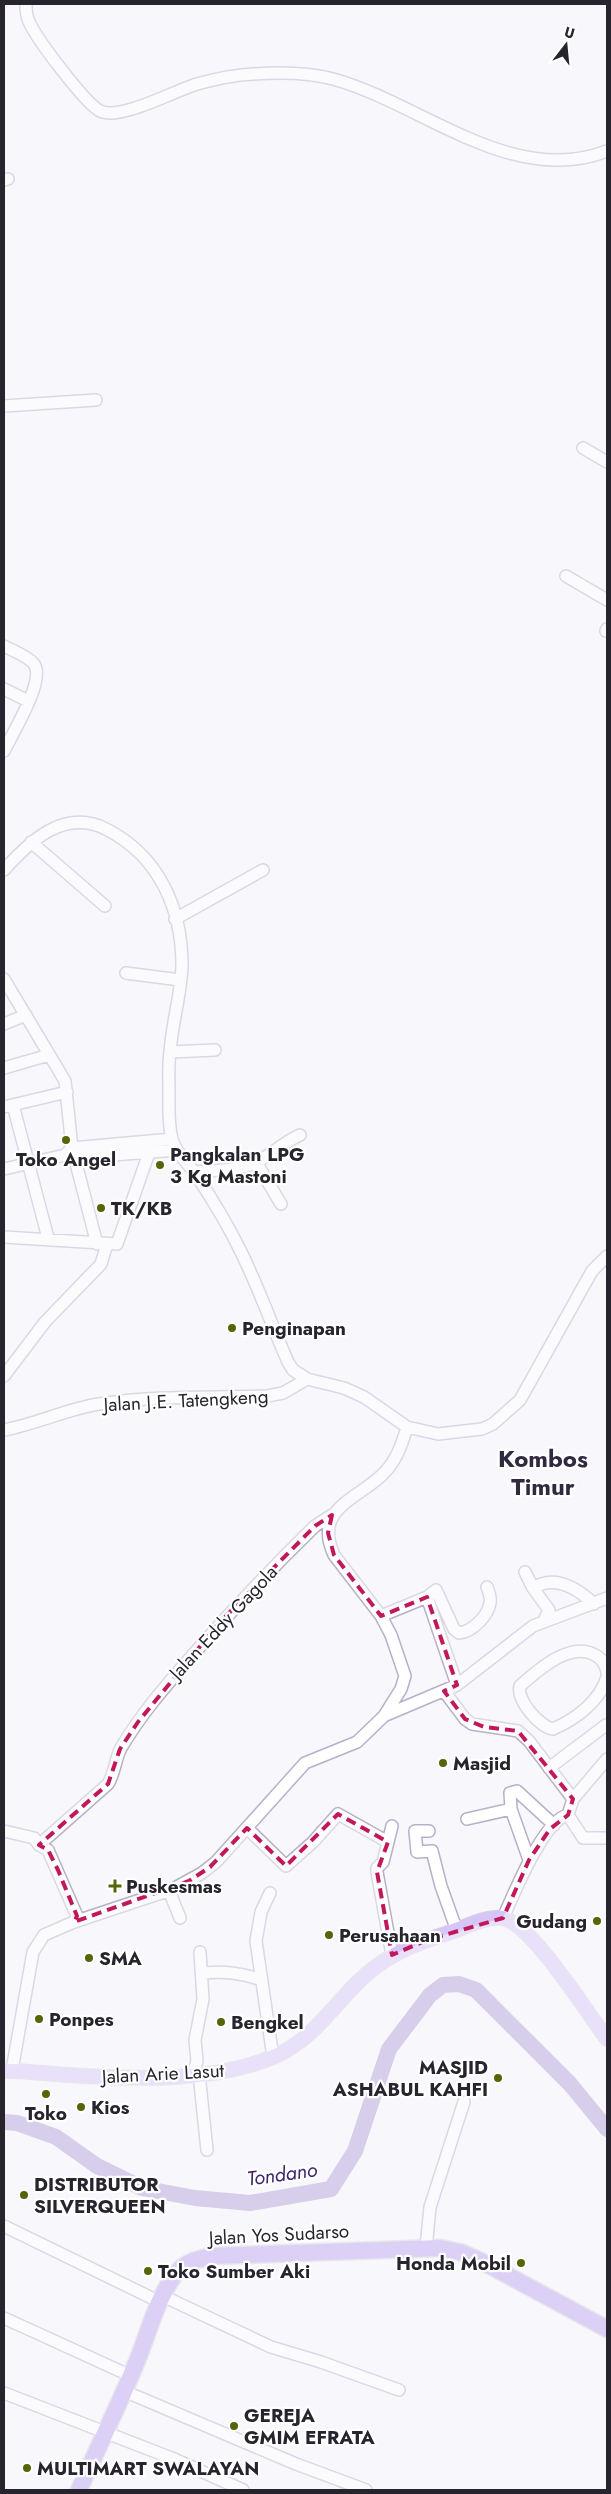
<svg xmlns="http://www.w3.org/2000/svg" width="611" height="2494" font-family="Jost,sans-serif">
	<style>
		.lines { fill: none; stroke-linecap: round; stroke-linejoin: round }
		.river { stroke: #ae9cd6; stroke-width: 16 }
		.minor-casing { stroke: #b8b0cb; stroke-width: 14 }
		.major-casing { stroke: #d4d3d5; stroke-width: 16 }
		.highway-casing { stroke: #d4d3d5; stroke-width: 19 }
		.minor { stroke: #fff; stroke-width: 11 }
		.major { stroke: #d6c6f7; stroke-width: 14 }
		.highway { stroke: #baa0f1; stroke-width: 16 }
		.marked { fill: none; stroke: #c2185b; stroke-width: 4; stroke-dasharray: 10 6; stroke-linejoin: round }
		.poi-dot { fill: #576408; stroke: #fff; stroke-width: 2 }
		.labels { text-anchor: middle; stroke-width: 4.5; stroke-linejoin: round; paint-order: stroke }
		.poi-label { font-size: 19px; font-weight: bold; fill: #27242e; stroke: #fff; text-anchor: start }
		.street-label { font-size: 19px; fill: #27242e; stroke: #fff }
		.water-label { font-size: 20px; font-style: italic; fill: #40246a; stroke: #fff }
		.district-label { font-size: 24px; font-weight: bold; fill: #30293f; stroke: #fff }
	</style>
	<rect width="100%" height="100%" fill="#f8f7fc"/>
	<g class="lines">
		<path class="river" d="M4 2122 17 2123 56 2137 97 2166 142 2188 195 2198 250 2203 331 2189 355 2151 389 2049 430 1995 443 1985 459 1984 476 1990 570 2084 607 2129"/>
		<defs>
			<path id="minor" d="M26 4C26 9 26 14 28 19 33 35 85 103 100 111 120 121 176 90 197 84 215 79 235 75 253 74 280 72 307 72 333 79 421 103 512 188 607 151
				M4 180 8 179
				M4 406 96 400
				M583 448 607 462
				M566 576 607 600
				M606 631 607 629
				M4 646C13 651 28 656 34 664 46 680 12 734 4 751
				M4 689 28 701
				M31 842 105 906
				M4 870C30 841 64 808 106 829 159 856 182 908 182 966 181 995 172 1023 170 1052 168 1066 169 1080 169 1094 169 1108 168 1124 172 1139 175 1152 187 1162 195 1173 210 1196 225 1220 237 1244 257 1282 271 1324 288 1362L293 1370 307 1379 344 1388 364 1397 407 1427 438 1434 482 1429 493 1424 520 1400 592 1271 607 1256
				M175 919 263 870
				M126 973 180 980
				M4 979 65 1081 72 1148 97 1244
				M4 1024 26 1015
				M170 1052 215 1050
				M4 1068 49 1055
				M13 1105 48 1238
				M4 1107 67 1092
				M172 1139 72 1148 65 1155 74 1158 177 1150
				M256 1162 281 1204
				M4 1169 65 1155
				M194 1172C215 1170 238 1171 257 1162 272 1154 284 1142 300 1135
				M4 1237 117 1244 149 1153
				M4 1376 45 1322 101 1264 107 1244
				M4 1430C36 1424 67 1409 99 1404 154 1395 212 1398 267 1396L283 1393 307 1379
				M525 1572 533 1588 549 1610 544 1621
				M533 1588C555 1574 577 1588 594 1604
				M427 1597 436 1590 454 1629 459 1633C472 1632 488 1616 490 1603 491 1598 489 1592 487 1587
				M381 1616 427 1597 457 1685
				M607 1673C606 1665 603 1659 595 1655 570 1641 538 1670 520 1686 516 1700 540 1727 553 1729 576 1719 600 1701 607 1677
				M444 1691 465 1719 472 1724 518 1731 529 1741 573 1799
				M386 1715 457 1685 533 1626 607 1598
				M549 1768 606 1725
				M568 1815 583 1838H607
				M467 1819 511 1809
				M247 1828 286 1866 313 1842 338 1814 388 1842
				M4 1831 34 1838 39 1845 48 1850 77 1916 74 1922
				M429 1831H415L417 1852 432 1851 441 1886 457 1931
				M39 1845 108 1784C115 1773 115 1759 121 1748 142 1712 170 1681 198 1649 235 1607 274 1566 315 1526L332 1515
				M529 1860 511 1809 510 1793 517 1791 554 1825
				M173 1889 170 1893 180 1918
				M270 1893 261 1912 256 1941 273 2057
				M503 1918C513 1896 543 1820 568 1815L573 1799 607 1759
				M392 1955 377 1872V1868L383 1862 392 1826
				M203 1973C225 1971 241 1973 262 1980
				M12 2070 33 1952 44 1935 74 1922 173 1889 202 1873 216 1862 305 1763 357 1742 384 1716 401 1689 405 1676 391 1635 381 1616 334 1555C312 1507 360 1499 385 1472 397 1459 402 1444 407 1427
				M199 2074 207 2150
				M193 2075 197 2061 195 2040 203 1999 200 1952
				M4 2226 160 2302
				M426 2248 430 2207 464 2102
				M163 2296 271 2347 321 2362 399 2390
				M4 2318 131 2376
				M124 2391 296 2464 366 2490
				M4 2393 174 2459 243 2490"/>
			<path id="major" d="M4 2071C25 2070 46 2074 68 2075 134 2079 210 2083 273 2057 310 2042 330 2010 357 1983 384 1956 411 1945 448 1933 464 1928 485 1916 502 1918 531 1922 587 2013 607 2039"/>
			<path id="highway" d="M79 2490C98 2447 119 2405 137 2361 149 2332 157 2296 178 2271 187 2261 200 2259 212 2256L440 2248 460 2252 481 2261 607 2329"/>
		</defs>
		<use href="#minor" class="minor-casing"/>
		<use href="#major" class="major-casing"/>
		<use href="#highway" class="highway-casing"/>
		<use href="#minor" class="minor"/>
		<use href="#major" class="major"/>
		<use href="#highway" class="highway"/>
	</g>
	<path d="M0 0H611V2494H0ZM332 1515 328 1533 334 1555 381 1616 427 1597 457 1685 444 1691 465 1719 484 1727 518 1731 573 1799 568 1815 550 1829 529 1860 503 1918 427 1940 392 1955 377 1872 388 1842 338 1814 286 1866 247 1828 210 1867 189 1881 74 1922 77 1916 58 1870 48 1850 39 1845 108 1784 120 1749 138 1722 221 1621 315 1526Z" fill="#f8f7fc" fill-opacity=".55" fill-rule="evenodd"/>
	<path class="marked" d="M332 1515 328 1533 334 1555 381 1616 427 1597 457 1685 444 1691 465 1719 484 1727 518 1731 573 1799 568 1815 550 1829 529 1860 503 1918 427 1940 392 1955 377 1872 388 1842 338 1814 286 1866 247 1828 210 1867 189 1881 74 1922 77 1916 58 1870 48 1850 39 1845 108 1784 120 1749 138 1722 221 1621 315 1526Z"/>
	<g class="poi-dot">
		<circle cx="66" cy="1140" r="5"/>
		<circle cx="160" cy="1165" r="5"/>
		<circle cx="101" cy="1208" r="5"/>
		<circle cx="232" cy="1328" r="5"/>
		<circle cx="443" cy="1763" r="5"/>
		<path d="M112.5 1878.5h5v5h5v5h-5v5h-5v-5h-5v-5h5z"/>
		<circle cx="597" cy="1921" r="5"/>
		<circle cx="329" cy="1935" r="5"/>
		<circle cx="89" cy="1958" r="5"/>
		<circle cx="39" cy="2019" r="5"/>
		<circle cx="221" cy="2022" r="5"/>
		<circle cx="498" cy="2078" r="5"/>
		<circle cx="46" cy="2094" r="5"/>
		<circle cx="81" cy="2107" r="5"/>
		<circle cx="24" cy="2195" r="5"/>
		<circle cx="521" cy="2263" r="5"/>
		<circle cx="148" cy="2271" r="5"/>
		<circle cx="234" cy="2426" r="5"/>
		<circle cx="27" cy="2468" r="5"/>
	</g>
	<g class="labels">
		<g class="poi-label">
			<text x="170" y="1161">Pangkalan LPG<tspan x="170" dy="22">3 Kg Mastoni</tspan></text>
			<text x="66" y="1166" text-anchor="middle">Toko Angel</text>
			<text x="111" y="1215">TK/KB</text>
			<text x="242" y="1335">Penginapan</text>
			<text x="453" y="1770">Masjid</text>
			<text x="126" y="1893">Puskesmas</text>
			<text x="587" y="1928" text-anchor="end">Gudang</text>
			<text x="339" y="1942">Perusahaan</text>
			<text x="99" y="1965">SMA</text>
			<text x="49" y="2026">Ponpes</text>
			<text x="231" y="2029">Bengkel</text>
			<text x="488" y="2074" text-anchor="end">MASJID<tspan x="488" dy="22">ASHABUL KAHFI</tspan></text>
			<text x="91" y="2114">Kios</text>
			<text x="46" y="2120" text-anchor="middle">Toko</text>
			<text x="34" y="2191">DISTRIBUTOR<tspan x="34" dy="22">SILVERQUEEN</tspan></text>
			<text x="511" y="2270" text-anchor="end">Honda Mobil</text>
			<text x="158" y="2278">Toko Sumber Aki</text>
			<text x="244" y="2422">GEREJA<tspan x="244" dy="22">GMIM EFRATA</tspan></text>
			<text x="37" y="2475">MULTIMART SWALAYAN</text>
		</g>
		<g class="street-label">
			<text transform="translate(186 1400) rotate(-3)" y="7">Jalan J.E. Tatengkeng</text>
			<text transform="translate(223 1622) rotate(-47)" y="7">Jalan Eddy Gagola</text>
			<text transform="translate(163 2073) rotate(-3)" y="7">Jalan Arie Lasut</text>
			<text transform="translate(279 2234) rotate(-3)" y="7">Jalan Yos Sudarso</text>
		</g>
		<g class="water-label">
			<text transform="translate(282 2174) rotate(-8)" y="7">Tondano</text>
		</g>
		<g class="district-label">
			<text x="543" y="1467">Kombos<tspan x="543" dy="28">Timur</tspan></text>
		</g>
	</g>
	<rect width="611" height="2494" fill="none" stroke="#27242e" stroke-width="10"/>
	<g transform="translate(566 45) rotate(16)" stroke="#ffffff" stroke-width="4" paint-order="stroke">
	<path d="M0-4L9 19L0 12L-9 19Z" fill="#27242e"/>
	<text y="-8" font-size="14" font-weight="bold" text-anchor="middle" fill="#27242e">U</text>
	</g>
</svg>
